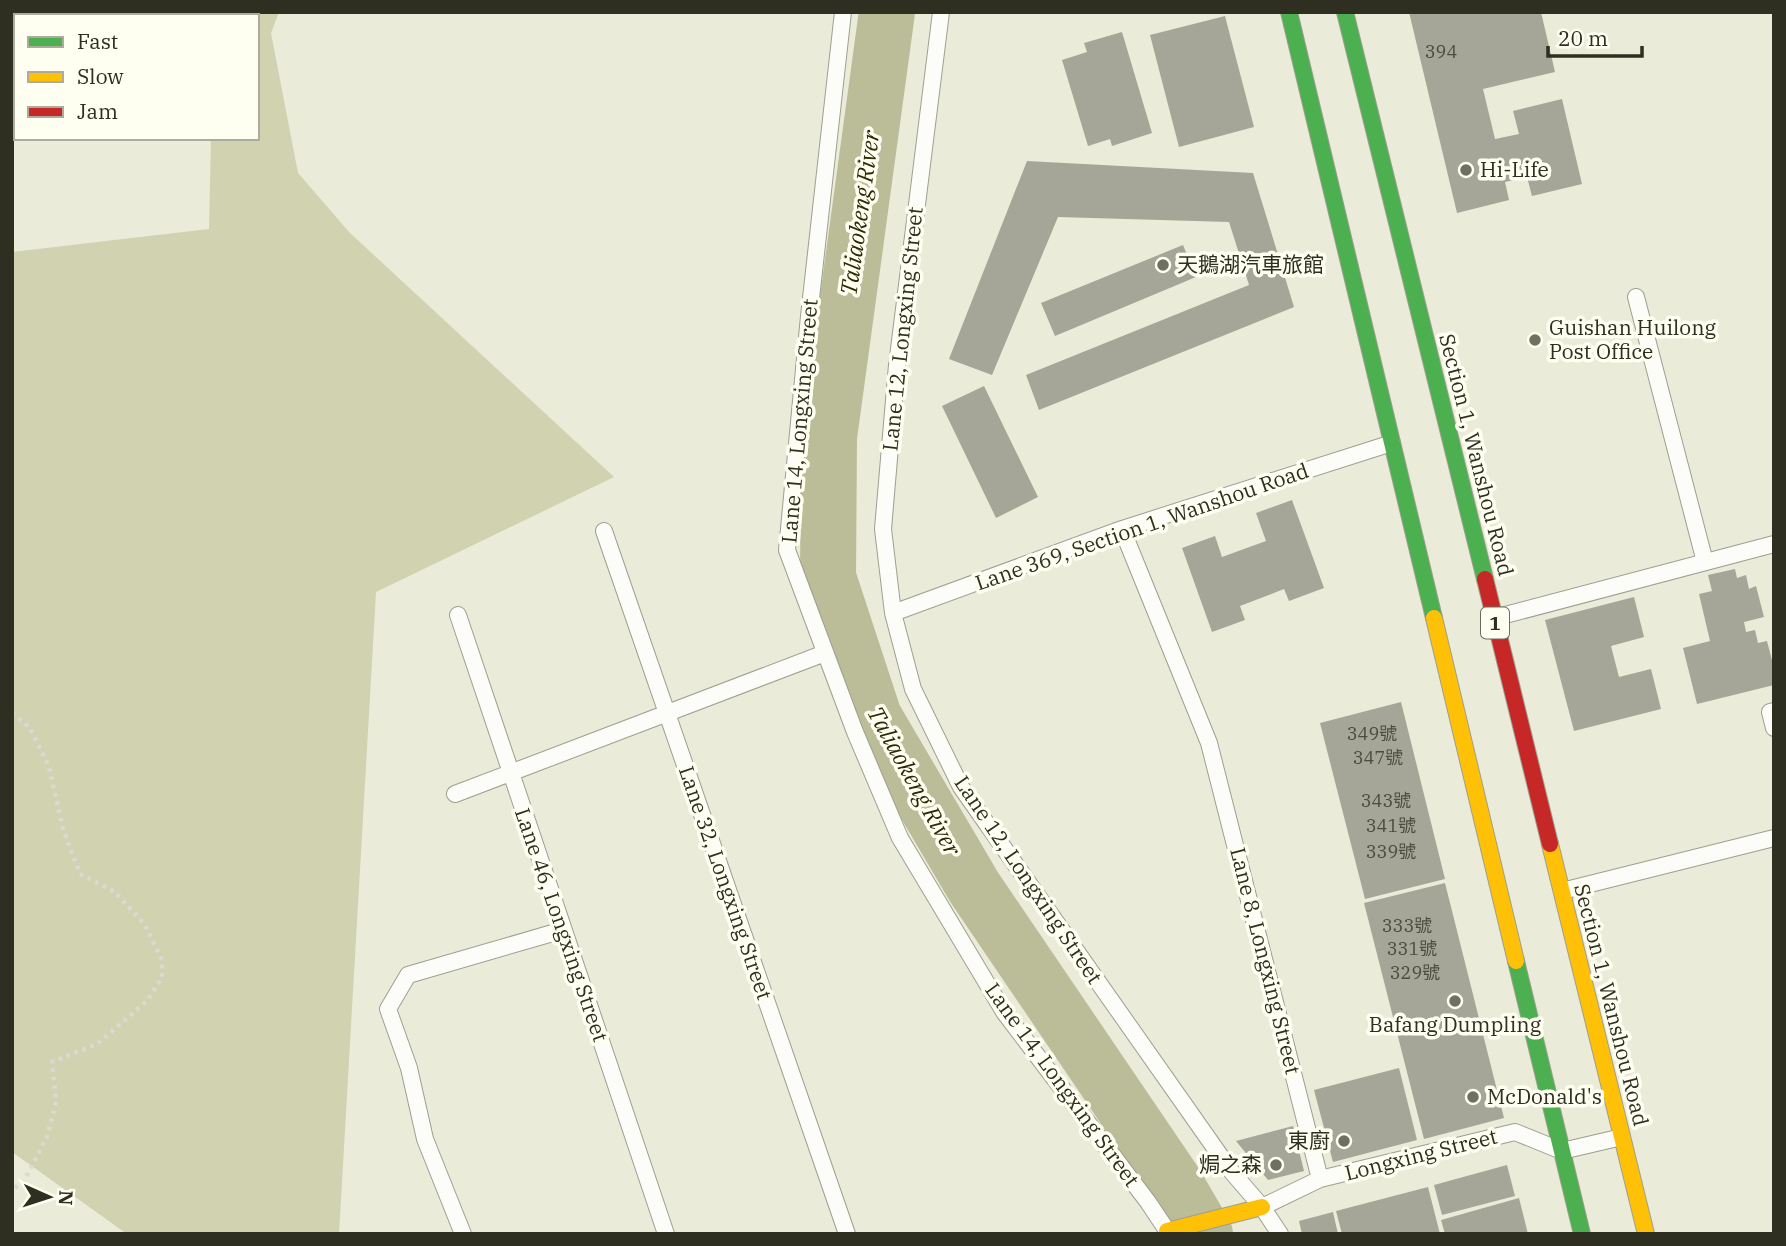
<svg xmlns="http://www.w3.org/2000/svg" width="1786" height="1246" font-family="'IBM Plex Serif','Noto Sans TC',serif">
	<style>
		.forest { fill: #d0d2b0 }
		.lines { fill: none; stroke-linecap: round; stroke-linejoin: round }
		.river { stroke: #bbbc98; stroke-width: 56 }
		.building { fill: #a5a697 }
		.lane-casing { stroke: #9e9f90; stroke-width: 18 }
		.fast-casing { stroke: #9e9f90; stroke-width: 18 }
		.slow-casing { stroke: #9e9f90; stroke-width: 18 }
		.jam-casing { stroke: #9e9f90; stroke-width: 18 }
		.path { stroke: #dadad5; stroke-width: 4.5; stroke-dasharray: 3.5 5; stroke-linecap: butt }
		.lane { stroke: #fcfcf9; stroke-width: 16 }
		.fast { stroke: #4caf50; stroke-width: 16 }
		.slow { stroke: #ffc107; stroke-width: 16 }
		.jam { stroke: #c62828; stroke-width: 16 }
		.poi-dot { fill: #707061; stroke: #fefff1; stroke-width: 2.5 }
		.labels { text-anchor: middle; stroke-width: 7; stroke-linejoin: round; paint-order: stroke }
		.number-label { font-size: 18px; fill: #4c4c3e }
		.shield { fill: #fefff1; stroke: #6c6d5f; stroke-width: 2 }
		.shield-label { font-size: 19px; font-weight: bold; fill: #2e2e21 }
		.poi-label { font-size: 21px; fill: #2e2e21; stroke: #fefff1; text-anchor: start }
		.street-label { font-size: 21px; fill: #2e2e21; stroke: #fefff1 }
		.water-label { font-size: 23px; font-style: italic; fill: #2b2b05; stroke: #fefff1 }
	</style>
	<rect width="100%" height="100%" fill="#eaebd8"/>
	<path class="forest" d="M214 12H279L271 33 298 173 350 233 614 477 376 592 339 1234H127L12 1152V252L209 229 211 138H257V16H213Z"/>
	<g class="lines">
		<path class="river" d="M887 12 829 437 828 577 874 717 974 887 1177 1186 1205 1234"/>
	</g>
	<path class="building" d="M1409 12H1541L1555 72 1483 89 1495 139 1519 134 1513 111 1562 99 1582 184 1532 196 1527 177 1505 182 1509 200 1457 213Z
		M1225 16 1254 127 1179 147 1150 35Z
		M1122 32 1152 133 1112 146 1110 139 1088 146 1062 60 1087 52 1084 43Z
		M1027 161 1253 173 1294 307 1039 410 1026 375 1249 285 1229 222 1058 217 992 375 949 359Z
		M1183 245 1196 277 1055 336 1041 303Z
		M984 386 1038 497 996 518 942 406Z
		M1292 500 1324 588 1289 601 1284 589 1240 606 1245 620 1212 632 1182 548 1215 536 1222 557 1266 541 1256 513Z
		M1735 569 1737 578 1746 575 1749 589 1756 586 1764 617 1744 622 1746 632 1755 630 1758 643 1767 641 1774 668V685L1697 704 1683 648 1710 641 1699 594 1712 591 1708 575Z
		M1634 597 1644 637 1611 646 1619 677 1651 669 1661 709 1574 731 1545 620Z
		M1401 702 1445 879 1365 899 1320 723Z
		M1445 883 1504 1118 1424 1139 1364 903Z
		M1399 1068 1417 1140 1333 1162 1314 1090Z
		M1293 1126 1304 1171 1268 1180 1236 1141Z
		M1507 1165 1515 1196 1442 1215 1434 1185Z
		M1428 1187 1440 1234H1342L1336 1211Z
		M1519 1198 1528 1234H1445L1441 1220Z
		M1333 1212 1338 1234H1302L1299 1221Z"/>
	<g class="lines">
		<defs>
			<path id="lane" d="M843 12 809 316 787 550 855 732 900 838 1004 1012 1148 1202 1168 1232
				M941 12 897 365 883 529 893 613 913 689 961 787 1231 1171 1262 1207 1280 1234
				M1636 297 1705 562
				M1122 529 1209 743 1320 1179
				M604 531 847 1234
				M893 613 1122 529 1392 443
				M458 615 666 1234
				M1494 618 1774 544
				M1774 711 1770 712 1774 728
				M455 794 825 653
				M1562 891 1774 838
				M1262 1207 1320 1179 1515 1132 1562 1151 1622 1137
				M463 1234 425 1139 409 1068 388 1009 408 975 563 930"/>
			<path id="fast" d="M1289 12 1434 618
				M1345 12 1485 579
				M1516 961 1582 1234"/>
			<path id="slow" d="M1434 618 1516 961
				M1550 844 1646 1234
				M1167 1231 1262 1207"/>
			<path id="jam" d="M1485 579 1550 844"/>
		</defs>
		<use href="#lane" class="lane-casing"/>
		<use href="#fast" class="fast-casing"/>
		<use href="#slow" class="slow-casing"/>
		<use href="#jam" class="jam-casing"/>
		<path class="path" d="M12 713 30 728 49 767 63 829 80 874 115 892 145 925 162 960V978L147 1001 97 1044 52 1062 56 1102 47 1137 24 1181 12 1190"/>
		<use href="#lane" class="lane"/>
		<use href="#fast" class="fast"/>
		<use href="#slow" class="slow"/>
		<use href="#jam" class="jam"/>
	</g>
	<g class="poi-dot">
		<circle cx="1466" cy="170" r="7"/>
		<circle cx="1163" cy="265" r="7"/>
		<circle cx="1535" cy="340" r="7"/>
		<circle cx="1455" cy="1001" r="7"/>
		<circle cx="1473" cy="1097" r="7"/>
		<circle cx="1344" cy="1141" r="7"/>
		<circle cx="1276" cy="1165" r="7"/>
	</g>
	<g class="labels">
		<g class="number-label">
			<text x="1441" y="58">394</text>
			<text x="1372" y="740">349號</text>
			<text x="1378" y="764">347號</text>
			<text x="1386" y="807">343號</text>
			<text x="1391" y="832">341號</text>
			<text x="1391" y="858">339號</text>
			<text x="1407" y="932">333號</text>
			<text x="1412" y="955">331號</text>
			<text x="1415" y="979">329號</text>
		</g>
		<rect class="shield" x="1481" y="607.5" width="28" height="31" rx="5"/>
		<g class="shield-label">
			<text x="1495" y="630">1</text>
		</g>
		<g class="poi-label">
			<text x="1480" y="177">Hi-Life</text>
			<text x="1177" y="272">天鵝湖汽車旅館</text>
			<text x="1549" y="335">Guishan Huilong<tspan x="1549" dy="24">Post Office</tspan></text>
			<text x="1455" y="1032" text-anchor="middle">Bafang Dumpling</text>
			<text x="1487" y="1104">McDonald's</text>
			<text x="1330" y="1148" text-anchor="end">東廚</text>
			<text x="1262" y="1172" text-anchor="end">焗之森</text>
		</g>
		<g class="street-label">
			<text transform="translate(903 329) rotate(-84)" y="7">Lane 12, Longxing Street</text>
			<text transform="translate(800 421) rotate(-85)" y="7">Lane 14, Longxing Street</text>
			<text transform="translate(1476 455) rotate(76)" y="7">Section 1, Wanshou Road</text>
			<text transform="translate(1142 527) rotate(-19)" y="7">Lane 369, Section 1, Wanshou Road</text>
			<text transform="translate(1028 880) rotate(56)" y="7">Lane 12, Longxing Street</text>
			<text transform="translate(725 883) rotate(71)" y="7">Lane 32, Longxing Street</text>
			<text transform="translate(561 925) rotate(71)" y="7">Lane 46, Longxing Street</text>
			<text transform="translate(1265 961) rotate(76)" y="7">Lane 8, Longxing Street</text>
			<text transform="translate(1611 1005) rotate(76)" y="7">Section 1, Wanshou Road</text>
			<text transform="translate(1062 1085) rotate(54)" y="7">Lane 14, Longxing Street</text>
			<text transform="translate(1421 1155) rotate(-14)" y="7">Longxing Street</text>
		</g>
		<g class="water-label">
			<text transform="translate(860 213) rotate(-82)" y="8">Taliaokeng River</text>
			<text transform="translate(914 781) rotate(61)" y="8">Taliaokeng River</text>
		</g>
	</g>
	<rect width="1786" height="1246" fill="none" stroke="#2e2e21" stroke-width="28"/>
	<rect x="14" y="14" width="245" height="126" fill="#fefff1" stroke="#abab9e" stroke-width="2"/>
	<rect x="28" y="37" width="35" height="10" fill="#4caf50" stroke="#abab9e" stroke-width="2"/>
	<text x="77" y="49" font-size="21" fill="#2e2e21">Fast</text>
	<rect x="28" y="72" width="35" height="10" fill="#ffc107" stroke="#abab9e" stroke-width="2"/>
	<text x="77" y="84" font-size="21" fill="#2e2e21">Slow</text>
	<rect x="28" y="107" width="35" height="10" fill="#c62828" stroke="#abab9e" stroke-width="2"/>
	<text x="77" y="119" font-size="21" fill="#2e2e21">Jam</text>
	<g transform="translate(49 1197) rotate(93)" stroke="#fefff1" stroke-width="5" paint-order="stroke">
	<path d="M0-5L12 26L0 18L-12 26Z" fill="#2e2e21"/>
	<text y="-10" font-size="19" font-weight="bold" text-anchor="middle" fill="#2e2e21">N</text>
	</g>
	<path d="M1548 46v10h94v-10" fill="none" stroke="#2e2e21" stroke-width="3.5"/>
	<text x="1558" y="46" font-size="21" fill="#2e2e21" stroke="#fefff1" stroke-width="5" paint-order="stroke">20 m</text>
</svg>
